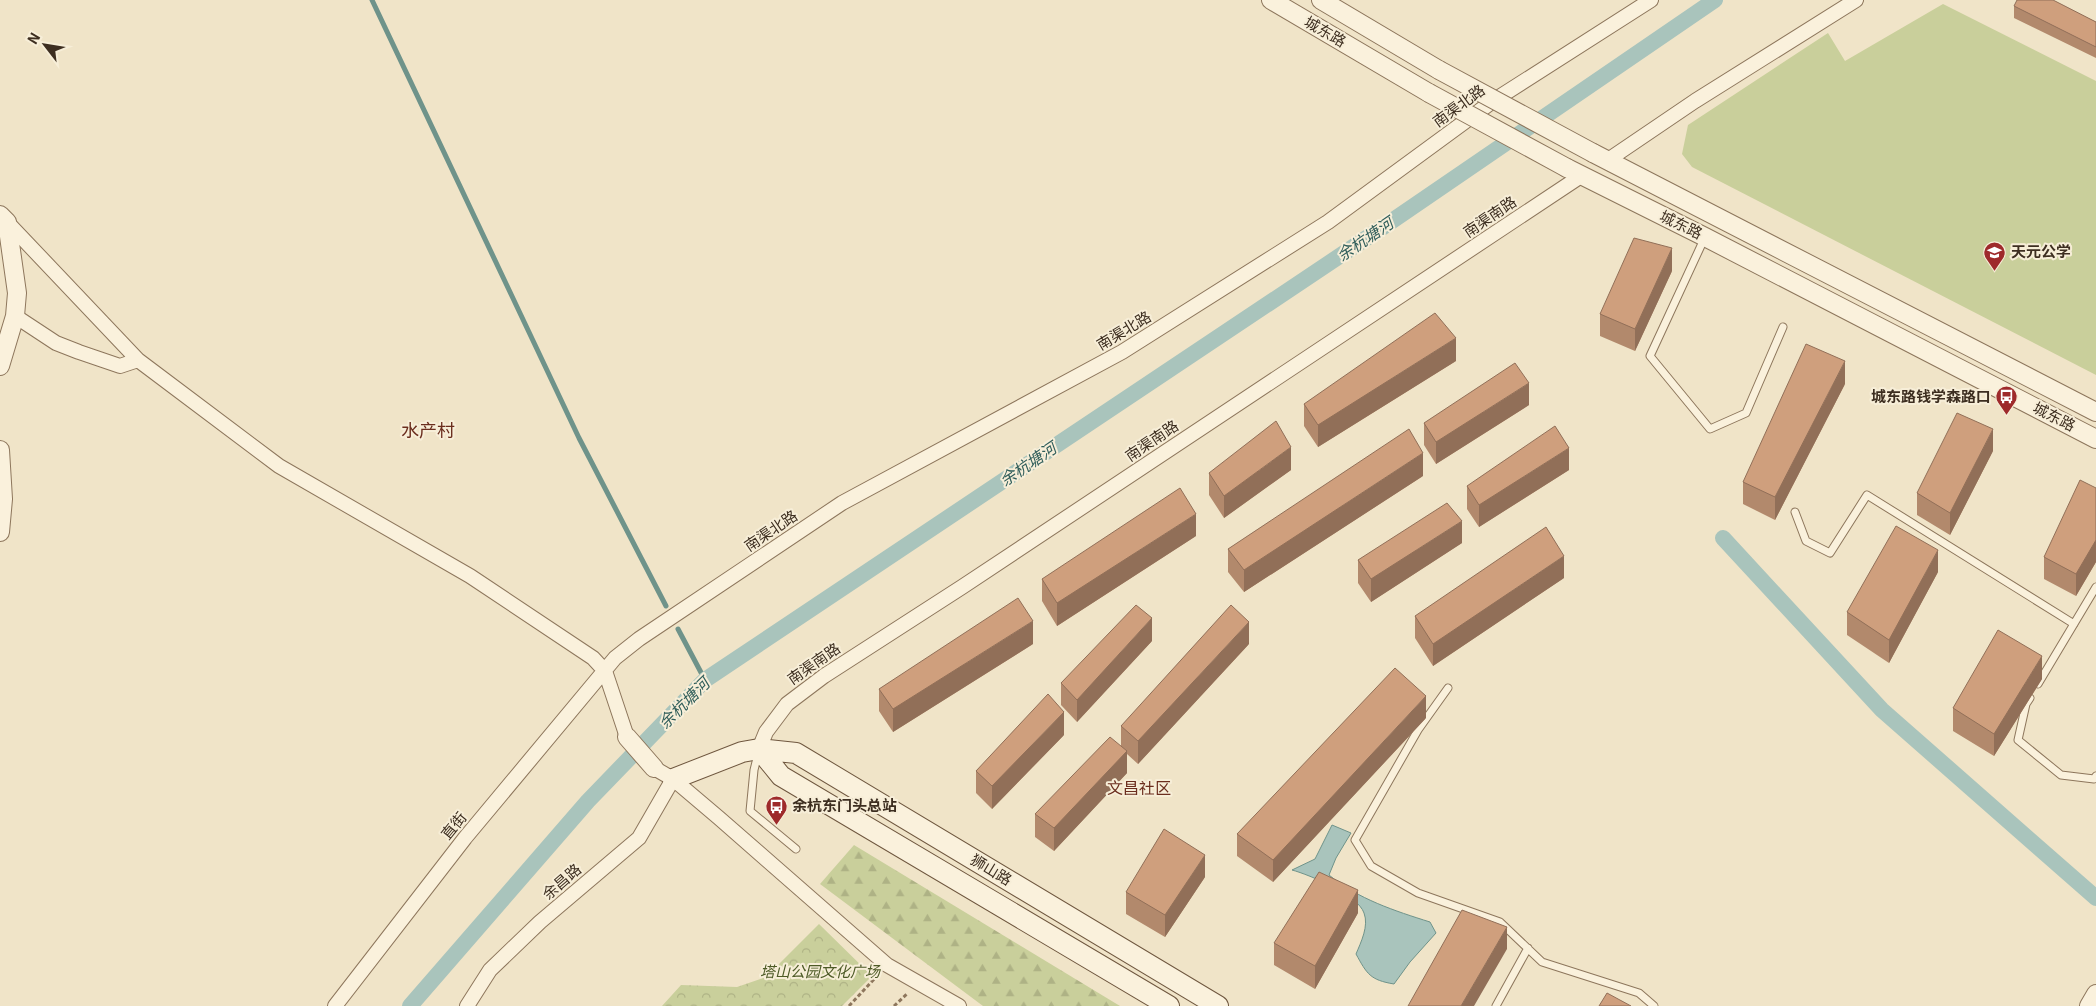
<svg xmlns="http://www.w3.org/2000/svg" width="2096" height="1006" font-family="Georgia,'Noto Sans SC',serif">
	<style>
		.grass { fill: #c9cf9b }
		.forest { fill: url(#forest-firs) }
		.park { fill: url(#park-crowns) }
		.water { fill: #a9c4bc; stroke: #6f938a }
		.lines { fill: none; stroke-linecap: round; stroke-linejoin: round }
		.stream { stroke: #6f938a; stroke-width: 5 }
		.canal { stroke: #a9c4bc; stroke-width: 16 }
		.service-casing { stroke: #8d765c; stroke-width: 9 }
		.minor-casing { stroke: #8d765c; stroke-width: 16 }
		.tertiary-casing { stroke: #8d765c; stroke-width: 20 }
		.secondary-casing { stroke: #6f573f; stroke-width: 22 }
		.path { stroke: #8d765c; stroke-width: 3; stroke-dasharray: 4 2.5; stroke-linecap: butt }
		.service { stroke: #faf1dc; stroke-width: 7 }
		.minor { stroke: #faf1dc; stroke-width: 14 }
		.tertiary { stroke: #faf1dc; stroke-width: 18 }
		.secondary { stroke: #faf1dc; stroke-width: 20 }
		.tertiary-bridge-casing { stroke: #8d765c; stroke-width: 20; stroke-linecap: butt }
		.tertiary-bridge { stroke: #faf1dc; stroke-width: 18 }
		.wall { fill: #b2896c }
		.shaded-wall { fill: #916f58 }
		.building { fill: #cf9f7d; stroke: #916f58 }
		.labels { text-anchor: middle; stroke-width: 4; stroke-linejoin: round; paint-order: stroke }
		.street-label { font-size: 15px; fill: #3d2e20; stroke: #f7eed8 }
		.poi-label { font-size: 15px; font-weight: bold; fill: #3d2e20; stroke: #f7eed8; text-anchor: start }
		.park-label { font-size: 15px; font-style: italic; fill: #4d5a26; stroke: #f7eed8 }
		.water-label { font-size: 16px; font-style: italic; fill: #2f5d5a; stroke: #f7eed8 }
		.neighbourhood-label { font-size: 16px; fill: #6b2e1e; stroke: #f7eed8 }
		.quarter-label { font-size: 18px; fill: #6b2e1e; stroke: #f7eed8 }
	</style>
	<defs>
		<pattern id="forest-firs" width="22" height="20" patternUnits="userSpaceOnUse" patternTransform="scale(1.25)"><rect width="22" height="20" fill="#c9cf9b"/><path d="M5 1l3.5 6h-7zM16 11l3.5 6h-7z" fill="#aeb285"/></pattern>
		<pattern id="park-crowns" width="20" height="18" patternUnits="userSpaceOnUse" patternTransform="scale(1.25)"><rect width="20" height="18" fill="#c9cf9b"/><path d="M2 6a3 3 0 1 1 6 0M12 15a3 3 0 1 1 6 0" fill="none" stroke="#aeb285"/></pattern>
	</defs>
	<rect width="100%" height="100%" fill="#f0e4c8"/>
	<path class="grass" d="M1943 4 2096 81V375L1692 167 1682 154 1688 125 1828 33 1845 61Z"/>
	<path class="forest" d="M854 845 1120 1006H983L820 884Z"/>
	<path class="park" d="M819 924 872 976 842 1006H662L681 985 737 987 766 977Z"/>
	<path class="water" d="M1332 825 1351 833 1336 858 1329 875C1358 899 1395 911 1430 922L1436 933 1410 962 1394 984C1370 980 1367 974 1356 954 1361 942 1369 926 1364 913 1358 895 1310 875 1292 870L1315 859Z"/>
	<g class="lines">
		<path class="stream" d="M372 0 579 438 666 606
			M678 629 705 680"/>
		<path class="canal" d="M1723 538 1882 710 2096 898
			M410 1006 588 801 705 680 1389 223 1715 0"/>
		<defs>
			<path id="service" d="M1705 237 1650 356 1710 429 1746 413 1783 327
				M1795 512 1806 541 1830 553 1867 495 2074 624
				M2038 684 2096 587
				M1448 688 1418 730 1355 840 1371 866 1418 893 1500 922 1542 962 1639 993 1654 1006
				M2030 698 2026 704 2018 740 2061 775 2094 779 2096 776
				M758 754 754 770 750 811 796 849
				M1496 1006 1528 948"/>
			<path id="minor" d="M1608 160 1695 101 1856 0
				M7 222 138 360 279 466 470 576 593 658 605 671 627 737
				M15 316 56 343 79 352 120 366 138 360
				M759 749 766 732 787 704 824 676 962 587 1581 176
				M654 768 673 779 719 818 887 965 959 1006
				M335 1006 465 838 615 658 639 639 842 503 1122 352 1328 222 1493 101 1651 0
				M467 1006 490 970 540 922 639 838 673 779"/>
			<path id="tertiary" d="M1271 0 1429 93
				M1321 0 1439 70
				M1593 153 2096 412
				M1567 168 1705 237 2096 439
				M0 215 7 222 17 293 15 316 0 366
				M0 450 3 499 0 532
				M627 737 654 768
				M2089 1006 2096 994"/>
			<path id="secondary" d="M759 749 781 776 1169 1006
				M673 779 742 752 759 749 796 753 1218 1006"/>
		</defs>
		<use href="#service" class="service-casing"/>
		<use href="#minor" class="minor-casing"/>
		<use href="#tertiary" class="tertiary-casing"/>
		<use href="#secondary" class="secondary-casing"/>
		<path class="path" d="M849 1006 878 975
			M894 1006 908 993"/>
		<use href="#service" class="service"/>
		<use href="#minor" class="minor"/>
		<use href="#tertiary" class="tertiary"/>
		<use href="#secondary" class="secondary"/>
		<defs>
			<path id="tertiary-bridge" d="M1439 70 1593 153
				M1429 93 1567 168"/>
		</defs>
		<use href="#tertiary-bridge" class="tertiary-bridge-casing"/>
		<use href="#tertiary-bridge" class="tertiary-bridge"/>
	</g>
	<path class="wall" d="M2056 2 2096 22V58L2014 18V6Z
		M1672 271 1635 351 1600 336V314Z
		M1456 361 1318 447 1304 426V404Z
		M1845 384 1775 520 1743 504V482Z
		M1529 405 1436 464 1424 445V423Z
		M1993 451 1950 535 1917 515V493Z
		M1291 470 1224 518 1209 495V473Z
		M1569 470 1479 527 1467 509V486Z
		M1423 476 1244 592 1228 572V549Z
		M2096 488V562L2076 596 2044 579V557Z
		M1196 536 1057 626 1042 601V579Z
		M1462 543 1371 602 1358 583V560Z
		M1938 572 1889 663 1847 635V612Z
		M1564 578 1433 666 1415 638V616Z
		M1152 641 1077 722 1061 705V683Z
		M1033 644 893 732 879 711V689Z
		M1249 644 1138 764 1127 754V773L1054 851 1035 837V814L1121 746V726Z
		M2042 679 1994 756 1953 731V708Z
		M1426 718 1273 882 1237 856V834Z
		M1064 735 992 809 976 793V771Z
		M1205 877 1165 937 1126 914V892Z
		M1358 913 1315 989 1274 965V943Z"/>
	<path class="shaded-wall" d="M1672 248V271L1635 351V329Z
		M1456 338V361L1318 447V425Z
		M1845 361V384L1775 520V497Z
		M1529 383V405L1436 464V442Z
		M1993 429V451L1950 535V513Z
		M1291 447V470L1224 518V496Z
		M1569 448V470L1479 527V505Z
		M1423 453V476L1244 592V570Z
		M1196 514V536L1057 626V603Z
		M1462 521V543L1371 602V579Z
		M2096 540V562L2076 596V574Z
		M1938 550V572L1889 663V640Z
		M1564 556V578L1433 666V644Z
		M1152 618V641L1077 722V700Z
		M1033 621V644L893 732V709Z
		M1249 622V644L1138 764V741Z
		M2042 656V679L1994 756V734Z
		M1426 696V718L1273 882V860Z
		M1064 712V735L992 809V786Z
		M1127 751V773L1054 851V828Z
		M1205 855V877L1165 937V915Z
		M1358 890V913L1315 989V966Z
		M1507 927V949L1474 1006H1461Z"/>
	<path class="building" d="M2017 0H2053L2096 22V47L2014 6Z
		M1634 238 1672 248 1635 329 1600 314Z
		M1435 313 1456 338 1318 425 1304 404Z
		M1806 344 1845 361 1775 497 1743 482Z
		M1515 363 1529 383 1436 442 1424 423Z
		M1957 413 1993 429 1950 513 1917 493Z
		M1276 421 1291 447 1224 496 1209 473Z
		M1555 426 1569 448 1479 505 1467 486Z
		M1409 429 1423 453 1244 570 1228 549Z
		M2080 480 2096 488V540L2076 574 2044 557Z
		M1180 488 1196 514 1057 603 1042 579Z
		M1447 503 1462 521 1371 579 1358 560Z
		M1896 526 1938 550 1889 640 1847 612Z
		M1546 527 1564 556 1433 644 1415 616Z
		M1018 598 1033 621 893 709 879 689Z
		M1136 605 1152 618 1077 700 1061 683Z
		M1231 605 1249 622 1138 741 1121 726Z
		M1998 630 2042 656 1994 734 1953 708Z
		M1395 668 1426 696 1273 860 1237 834Z
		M1048 694 1064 712 992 786 976 771Z
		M1110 737 1127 751 1054 828 1035 814Z
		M1164 829 1205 855 1165 915 1126 892Z
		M1319 872 1358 890 1315 966 1274 943Z
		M1462 910 1507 927 1461 1006H1408Z
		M1607 993 1631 1006H1599Z"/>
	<defs>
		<symbol id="school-pin" viewBox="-11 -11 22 30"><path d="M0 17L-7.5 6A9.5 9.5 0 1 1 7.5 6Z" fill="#9e2a2b" stroke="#f7eed8"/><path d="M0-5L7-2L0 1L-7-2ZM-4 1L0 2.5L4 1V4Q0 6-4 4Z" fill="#fff"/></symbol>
		<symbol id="bus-pin" viewBox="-11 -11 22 30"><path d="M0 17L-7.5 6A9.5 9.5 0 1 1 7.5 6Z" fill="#9e2a2b" stroke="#f7eed8"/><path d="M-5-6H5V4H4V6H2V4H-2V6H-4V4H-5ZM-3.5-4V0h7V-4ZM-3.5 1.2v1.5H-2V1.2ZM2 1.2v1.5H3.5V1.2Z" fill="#fff"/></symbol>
	</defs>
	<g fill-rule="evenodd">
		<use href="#school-pin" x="1982" y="240" width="25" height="34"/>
		<use href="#bus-pin" x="1994" y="384" width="25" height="34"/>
		<use href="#bus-pin" x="764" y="794" width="25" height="34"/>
	</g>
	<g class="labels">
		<g class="street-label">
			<text transform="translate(1325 32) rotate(30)" y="5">城东路</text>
			<text transform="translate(1459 106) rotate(-36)" y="5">南渠北路</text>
			<text transform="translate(1490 217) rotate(-34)" y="5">南渠南路</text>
			<text transform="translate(1681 225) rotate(26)" y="5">城东路</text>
			<text transform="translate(1124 331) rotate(-31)" y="5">南渠北路</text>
			<text transform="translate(2054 417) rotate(27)" y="5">城东路</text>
			<text transform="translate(1152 441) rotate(-34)" y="5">南渠南路</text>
			<text transform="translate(771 531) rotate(-34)" y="5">南渠北路</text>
			<text transform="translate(814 664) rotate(-35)" y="5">南渠南路</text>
			<text transform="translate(454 826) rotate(-51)" y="5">直街</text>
			<text transform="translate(991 870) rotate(31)" y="5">狮山路</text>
			<text transform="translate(562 882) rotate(-41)" y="5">余昌路</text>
		</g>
		<g class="poi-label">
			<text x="2011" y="257">天元公学</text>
			<text x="1991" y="402" text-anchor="end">城东路钱学森路口</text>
			<text x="792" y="811">余杭东门头总站</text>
		</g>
		<g class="park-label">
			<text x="820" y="977">塔山公园文化广场</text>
		</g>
		<g class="water-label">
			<text transform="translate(1365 239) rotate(-34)" y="6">余杭塘河</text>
			<text transform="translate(1028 464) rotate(-34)" y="6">余杭塘河</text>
			<text transform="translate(684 703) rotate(-45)" y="6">余杭塘河</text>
		</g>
		<g class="neighbourhood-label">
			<text x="1139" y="794">文昌社区</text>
		</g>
		<g class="quarter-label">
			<text x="428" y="437">水产村</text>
		</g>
	</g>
	<g transform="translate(45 45) rotate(301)" stroke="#f7eed8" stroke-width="4" paint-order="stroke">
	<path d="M0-4L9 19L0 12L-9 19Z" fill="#3d2e20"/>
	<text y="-8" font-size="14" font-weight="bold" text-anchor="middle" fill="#3d2e20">N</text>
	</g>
</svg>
